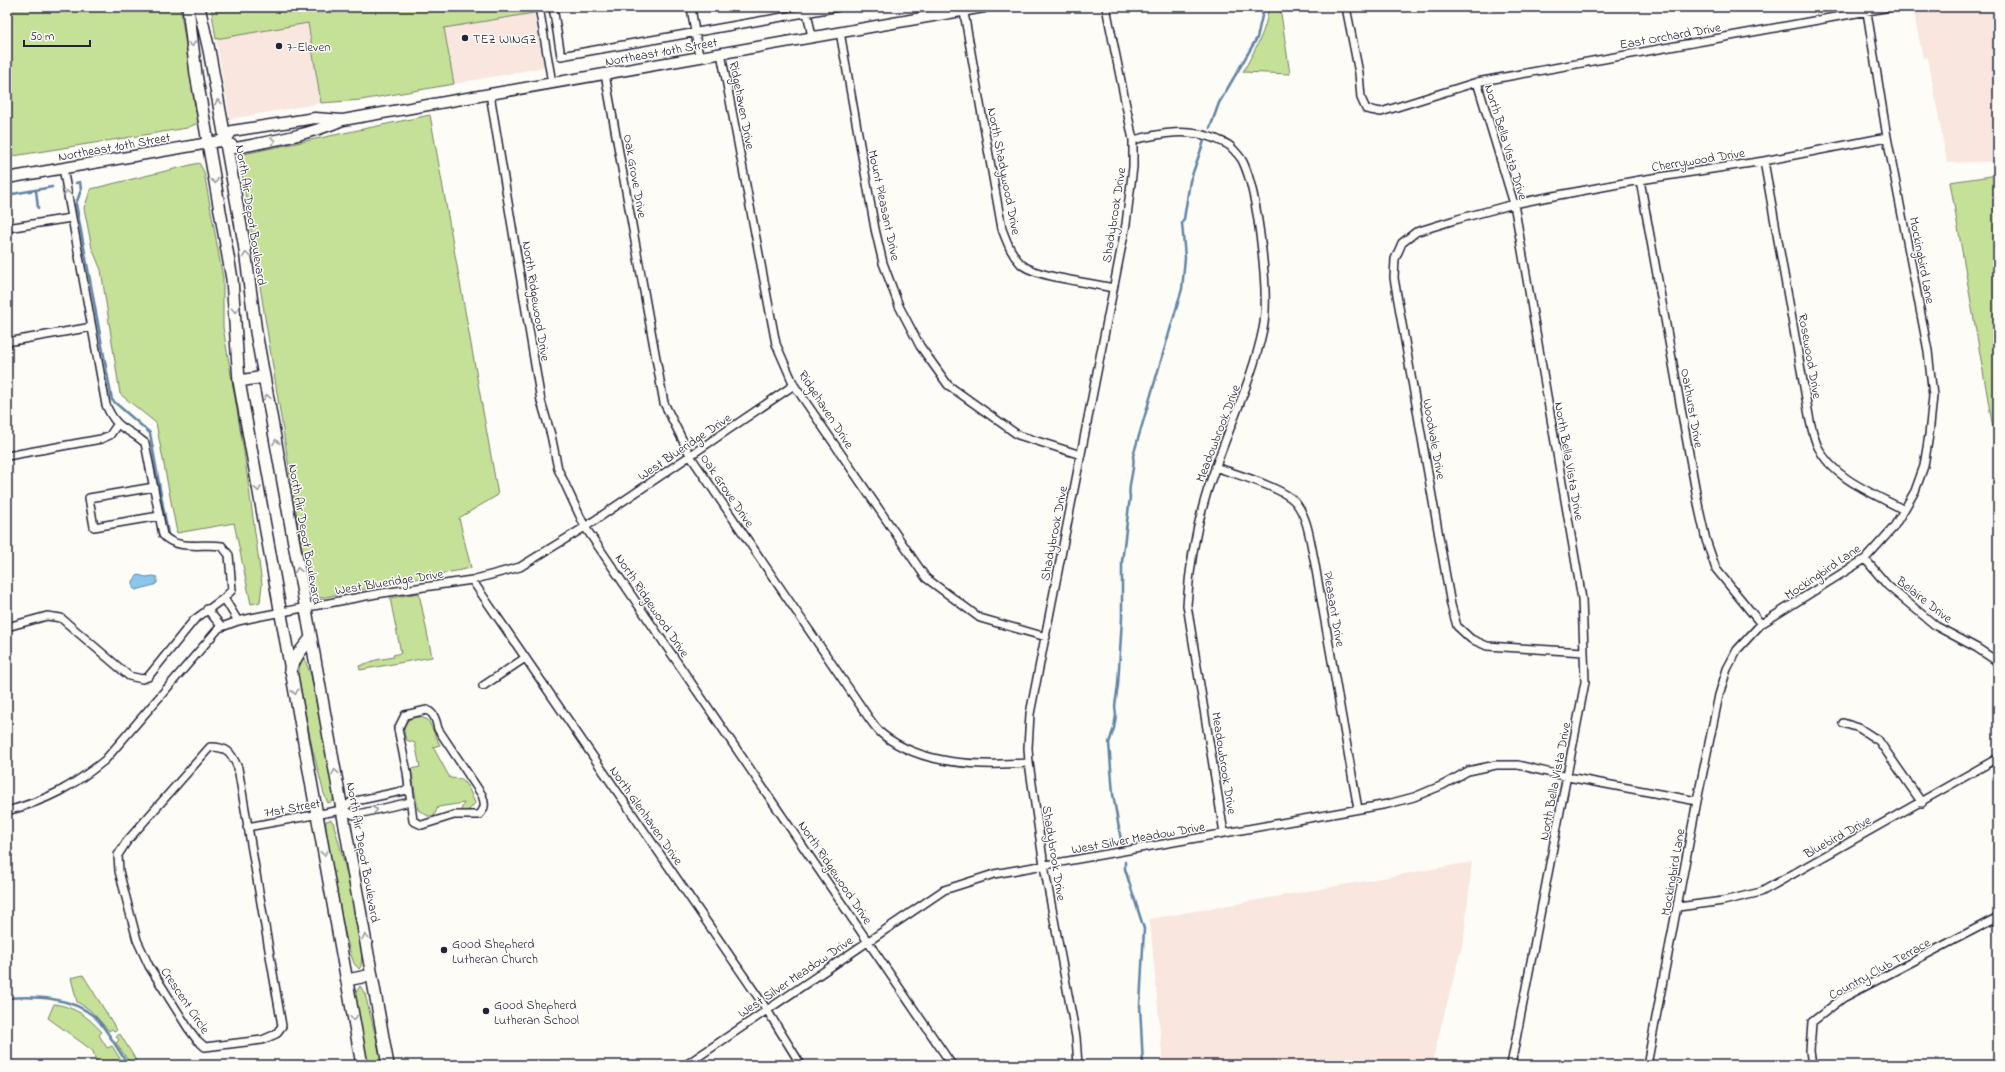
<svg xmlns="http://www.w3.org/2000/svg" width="2005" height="1072" font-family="'Indie Flower',sans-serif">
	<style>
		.built { fill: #f8e6df }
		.green { fill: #c5e097; stroke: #748169 }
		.water { fill: #8ac7ea; stroke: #6085a4 }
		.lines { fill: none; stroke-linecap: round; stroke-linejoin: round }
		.stream { stroke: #6085a4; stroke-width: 2.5 }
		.minor-casing { stroke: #22223b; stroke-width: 10 }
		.secondary-casing { stroke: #22223b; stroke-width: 13 }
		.primary-casing { stroke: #22223b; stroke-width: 14 }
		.minor { stroke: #fdfcf7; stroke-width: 7 }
		.secondary { stroke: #fdfcf7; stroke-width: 10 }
		.primary { stroke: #fdfcf7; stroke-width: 11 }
		.oneway { stroke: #9a9aa2 }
		.poi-dot { fill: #22223b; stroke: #fdfcf7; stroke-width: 1.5 }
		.labels { text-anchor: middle; stroke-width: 3; stroke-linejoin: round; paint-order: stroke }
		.street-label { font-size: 13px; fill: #22223b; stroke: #fdfcf7 }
		.poi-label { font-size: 13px; fill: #22223b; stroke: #fdfcf7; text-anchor: start }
	</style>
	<rect width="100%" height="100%" fill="#fdfcf7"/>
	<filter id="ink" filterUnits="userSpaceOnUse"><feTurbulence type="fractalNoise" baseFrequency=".025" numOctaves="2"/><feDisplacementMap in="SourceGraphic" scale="8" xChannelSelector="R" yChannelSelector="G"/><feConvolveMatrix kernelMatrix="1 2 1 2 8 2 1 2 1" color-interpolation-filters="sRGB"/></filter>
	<g filter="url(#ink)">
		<path class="built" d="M1921 7H1998V161L1947 163 1928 57 1923 58 1913 9Z
			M534 13 544 67 454 84 444 28Z
			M308 23 321 103 230 119 216 39Z
			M1472 862 1464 938 1431 1065H1163L1150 919Z"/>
		<path class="green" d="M7 7H180L198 123 187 128 7 157Z
			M211 7H533L534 13 444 28 454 84 361 100 321 103 308 23 216 39Z
			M1268 7H1280L1290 74 1243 72C1253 53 1268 29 1268 7Z
			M430 115 498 495 459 518 471 568 320 598 313 594 307 580 239 155Z
			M199 163 204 172 223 278V327L244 452 262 584 260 602 251 604 234 523 177 533 156 423 120 394 101 270 92 248 84 208 91 189Z
			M1998 175V457L1950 182Z
			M419 593 432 657 360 670 359 666 376 660 394 657 393 655 401 653 390 598Z
			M304 658 311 675 334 794 333 801 328 803 324 794 312 747 298 677 300 664Z
			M414 717H421L428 720 440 745 433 747 450 778 462 779 469 789 475 803 469 810 460 812 464 803 438 807 434 816H428L418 810 411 769 420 767 415 743 406 740C403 730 402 722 414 717Z
			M330 820 333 822C339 841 371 961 359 969 359 968 355 965 355 965 347 953 323 834 326 821Z
			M83 975 117 1030 114 1031 112 1029 109 1031 90 1010 77 1002 71 978Z
			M360 986 365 994 383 1065H368L355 994Z
			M54 1004C76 1007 88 1017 102 1032L99 1035 107 1048 112 1046 124 1065H97L93 1051 48 1018Z
			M120 1034 139 1065H140H131L116 1043 119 1040 116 1036Z"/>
		<path class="water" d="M138 575 146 577 154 576 157 577V583L154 585 136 590 133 588V581Z"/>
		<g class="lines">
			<path class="stream" d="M1210 128 1219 103 1257 38 1264 7
				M76 183 80 182 81 190 76 204 112 400 150 433 168 534
				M36 190 38 208
				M7 195 52 187
				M1122 846 1113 794 1109 743 1114 728 1116 715 1115 706 1118 685 1122 618V562L1130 497C1127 482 1136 471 1133 456L1182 289 1185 258 1182 223 1184 219 1190 181 1204 141
				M1125 862V869L1144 929 1140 1005 1143 1065
				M7 998C37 996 71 997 95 1017 105 1026 120 1053 128 1065"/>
			<defs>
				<path id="minor" d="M539 7 552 83
					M553 7 561 56 839 7
					M691 7 699 57
					M806 7 812 37
					M963 7 1002 229C1007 242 1011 254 1021 264 1035 277 1093 283 1113 288
					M1346 7 1359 73 1361 98 1366 109 1381 112 1477 82 1514 204 1582 599 1584 652 1585 682 1511 1065
					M840 32 875 229 883 263 899 306 920 346 948 385 1018 435 1081 455
					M721 53 776 344 794 385 926 578 980 618 1046 637
					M605 74 664 403 691 457 858 702C865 712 873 726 882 734 922 766 980 766 1029 763
					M1477 82 1890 7
					M490 94 541 401 551 435 558 469 585 527 952 1065
					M1133 140C1162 133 1188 128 1216 139 1220 141 1226 143 1230 146 1234 150 1241 157 1243 162 1258 193 1270 295 1263 329 1253 377 1232 420 1216 466 1199 510 1190 558 1187 605L1224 833
					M1764 161 1810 421C1812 429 1814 439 1818 447 1833 479 1875 494 1904 510
					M1640 180 1699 509 1706 540 1716 569 1761 624
					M7 228 71 218
					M7 342 92 327
					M7 456 101 439 110 435 117 425
					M1215 467C1235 474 1285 488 1296 503 1308 518 1310 541 1314 559L1358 809
					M154 487 89 498 94 527 159 516
					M1865 559 1888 586 1936 626 1977 648 1998 662
					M472 580 767 1010 801 1065
					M224 598 238 621
					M207 609 222 627
					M7 627 47 616 61 618 129 676 142 679 148 677 194 620 224 598 232 590 229 555 222 546C203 543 177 551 163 535L145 443C126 426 118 432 106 405L63 168
					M1584 652 1487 646 1471 639 1457 626 1451 605 1394 278 1395 259 1402 243 1416 232 1458 219 1514 204 1548 197 1640 180 1764 161 1887 137
					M483 686 525 658
					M427 710C435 714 436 721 438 729L482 795C485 803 486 808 479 815H454L422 825 413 821 407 772 398 729 405 715Z
					M1843 723 1859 728 1879 741 1922 803
					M210 747C228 747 231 752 238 768L282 1026 276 1034 262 1040 205 1047 197 1040 188 1028 149 966 137 940 119 871 118 855 127 841Z
					M342 810 354 815 410 802
					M342 810 351 802 407 790
					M7 811C48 800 72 787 105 760L219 628 238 621 256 617 376 594 472 580 520 567 585 527 794 385
					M247 827 342 810
					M1678 907 1723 901 1761 892 1998 758
					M686 1065 944 890 994 874 1388 804 1414 797 1443 785 1468 771 1496 765H1518L1568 777 1697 801
					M1078 1065 1076 1037 1044 866 1029 763 1028 748 1030 714 1126 224 1133 167V140L1106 7
					M1647 1065 1697 801 1719 695 1727 669 1737 650 1761 624 1865 559 1893 528 1904 510 1915 491 1924 466 1929 435 1933 396 1928 351 1887 137 1867 12
					M1812 1065 1810 1051 1812 1022 1843 998 1998 917"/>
				<path id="secondary" d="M226 140 235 148C272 141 308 135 343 120L984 7
					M7 178 226 140 232 131 315 118 342 120"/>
				<path id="primary" d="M188 7 196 74 232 279 239 381 362 1065
					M199 7 209 50 244 243 256 332 388 1065
					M239 381 264 377
					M290 669 299 653 311 638
					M347 980 372 975"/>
			</defs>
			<use href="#minor" class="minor-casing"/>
			<use href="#secondary" class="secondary-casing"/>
			<use href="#primary" class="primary-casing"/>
			<use href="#minor" class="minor"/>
			<use href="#secondary" class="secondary"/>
			<use href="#primary" class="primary"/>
		</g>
		<defs><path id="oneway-chevron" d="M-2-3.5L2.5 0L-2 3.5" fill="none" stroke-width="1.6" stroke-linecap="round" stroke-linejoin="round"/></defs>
		<g class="oneway">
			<use href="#oneway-chevron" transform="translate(192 44) rotate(82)"/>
			<use href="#oneway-chevron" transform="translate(218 102) rotate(-100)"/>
			<use href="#oneway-chevron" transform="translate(273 141) rotate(-10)"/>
			<use href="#oneway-chevron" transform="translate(215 181) rotate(80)"/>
			<use href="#oneway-chevron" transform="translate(67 193) rotate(-99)"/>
			<use href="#oneway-chevron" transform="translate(246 255) rotate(-98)"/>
			<use href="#oneway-chevron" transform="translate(235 310) rotate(87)"/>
			<use href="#oneway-chevron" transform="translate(267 397) rotate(-101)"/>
			<use href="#oneway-chevron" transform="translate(276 442) rotate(-100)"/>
			<use href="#oneway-chevron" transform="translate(258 489) rotate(80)"/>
			<use href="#oneway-chevron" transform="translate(298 570) rotate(-100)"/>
			<use href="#oneway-chevron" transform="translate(295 692) rotate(80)"/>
			<use href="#oneway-chevron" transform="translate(335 772) rotate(-100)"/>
			<use href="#oneway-chevron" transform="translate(375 810) rotate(-13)"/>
			<use href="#oneway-chevron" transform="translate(324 853) rotate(80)"/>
			<use href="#oneway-chevron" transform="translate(365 937) rotate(-100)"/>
			<use href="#oneway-chevron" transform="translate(354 1018) rotate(80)"/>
		</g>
	</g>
	<g class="poi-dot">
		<circle cx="465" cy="38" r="4"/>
		<circle cx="279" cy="46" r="4"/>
		<circle cx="444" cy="950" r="4"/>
		<circle cx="486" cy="1011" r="4"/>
	</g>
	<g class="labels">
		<g class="street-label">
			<text transform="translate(1670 35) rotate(-10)" y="5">East Orchard Drive</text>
			<text transform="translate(661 51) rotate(-10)" y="5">Northeast 10th Street</text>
			<text transform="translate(743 105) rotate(79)" y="5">Ridgehaven Drive</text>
			<text transform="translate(1507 142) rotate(73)" y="5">North Bella Vista Drive</text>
			<text transform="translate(114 146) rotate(-10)" y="5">Northeast 10th Street</text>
			<text transform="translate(1698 159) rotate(-9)" y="5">Cherrywood Drive</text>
			<text transform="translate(1005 171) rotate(79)" y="5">North Shadywood Drive</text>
			<text transform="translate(636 176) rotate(80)" y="5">Oak Grove Drive</text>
			<text transform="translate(885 205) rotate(78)" y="5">Mount Pleasant Drive</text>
			<text transform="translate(252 215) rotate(81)" y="5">North Air Depot Boulevard</text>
			<text transform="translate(1113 215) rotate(-81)" y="5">Shadybrook Drive</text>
			<text transform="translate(1923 260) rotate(79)" y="5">Mockingbird Lane</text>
			<text transform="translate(537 301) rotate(81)" y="5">North Ridgewood Drive</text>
			<text transform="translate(1811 356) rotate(80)" y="5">Rosewood Drive</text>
			<text transform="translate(1693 408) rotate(80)" y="5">Oakhurst Drive</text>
			<text transform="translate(827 409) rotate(57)" y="5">Ridgehaven Drive</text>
			<text transform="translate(1217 433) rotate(-69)" y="5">Meadowbrook Drive</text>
			<text transform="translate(1435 439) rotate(80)" y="5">Woodvale Drive</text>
			<text transform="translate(684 446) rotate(-34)" y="5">West Blueridge Drive</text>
			<text transform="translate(1570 461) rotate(80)" y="5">North Bella Vista Drive</text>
			<text transform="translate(728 490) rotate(56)" y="5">Oak Grove Drive</text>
			<text transform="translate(1053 533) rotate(-79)" y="5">Shadybrook Drive</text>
			<text transform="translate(306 534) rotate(80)" y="5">North Air Depot Boulevard</text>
			<text transform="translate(1822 571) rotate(-34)" y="5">Mockingbird Lane</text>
			<text transform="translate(389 581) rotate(-9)" y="5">West Blueridge Drive</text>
			<text transform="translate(1925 599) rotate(38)" y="5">Belaire Drive</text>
			<text transform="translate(653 605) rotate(56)" y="5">North Ridgewood Drive</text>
			<text transform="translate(1335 609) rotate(80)" y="5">Pleasant Drive</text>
			<text transform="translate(1225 763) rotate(81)" y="5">Meadowbrook Drive</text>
			<text transform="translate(1554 781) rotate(-79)" y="5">North Bella Vista Drive</text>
			<text transform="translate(292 807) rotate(-10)" y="5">71st Street</text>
			<text transform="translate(647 815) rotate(55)" y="5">North Glenhaven Drive</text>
			<text transform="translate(1837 836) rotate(-29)" y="5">Bluebird Drive</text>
			<text transform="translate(1138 837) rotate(-10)" y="5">West Silver Meadow Drive</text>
			<text transform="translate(364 852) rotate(80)" y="5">North Air Depot Boulevard</text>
			<text transform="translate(1055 853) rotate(81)" y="5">Shadybrook Drive</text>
			<text transform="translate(836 872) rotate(56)" y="5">North Ridgewood Drive</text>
			<text transform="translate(1672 872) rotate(-80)" y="5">Mockingbird Lane</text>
			<text transform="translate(1879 968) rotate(-29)" y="5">Country Club Terrace</text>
			<text transform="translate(795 976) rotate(-34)" y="5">West Silver Meadow Drive</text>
			<text transform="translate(186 1000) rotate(56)" y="5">Crescent Circle</text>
		</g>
		<g class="poi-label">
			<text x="473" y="43">TEZ WINGZ</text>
			<text x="287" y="51">7-Eleven</text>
			<text x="452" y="948">Good Shepherd<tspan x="452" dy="15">Lutheran Church</tspan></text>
			<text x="494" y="1009">Good Shepherd<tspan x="494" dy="15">Lutheran School</tspan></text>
		</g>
	</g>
	<rect width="2005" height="1072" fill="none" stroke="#fdfcf7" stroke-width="24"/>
	<rect x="12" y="12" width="1981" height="1048" fill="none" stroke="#22223b" stroke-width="1.5" filter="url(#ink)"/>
	<path d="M24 40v6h66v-6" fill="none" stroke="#22223b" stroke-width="2"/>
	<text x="30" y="40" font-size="12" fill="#22223b" stroke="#fdfcf7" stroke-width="3" paint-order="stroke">50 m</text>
</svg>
